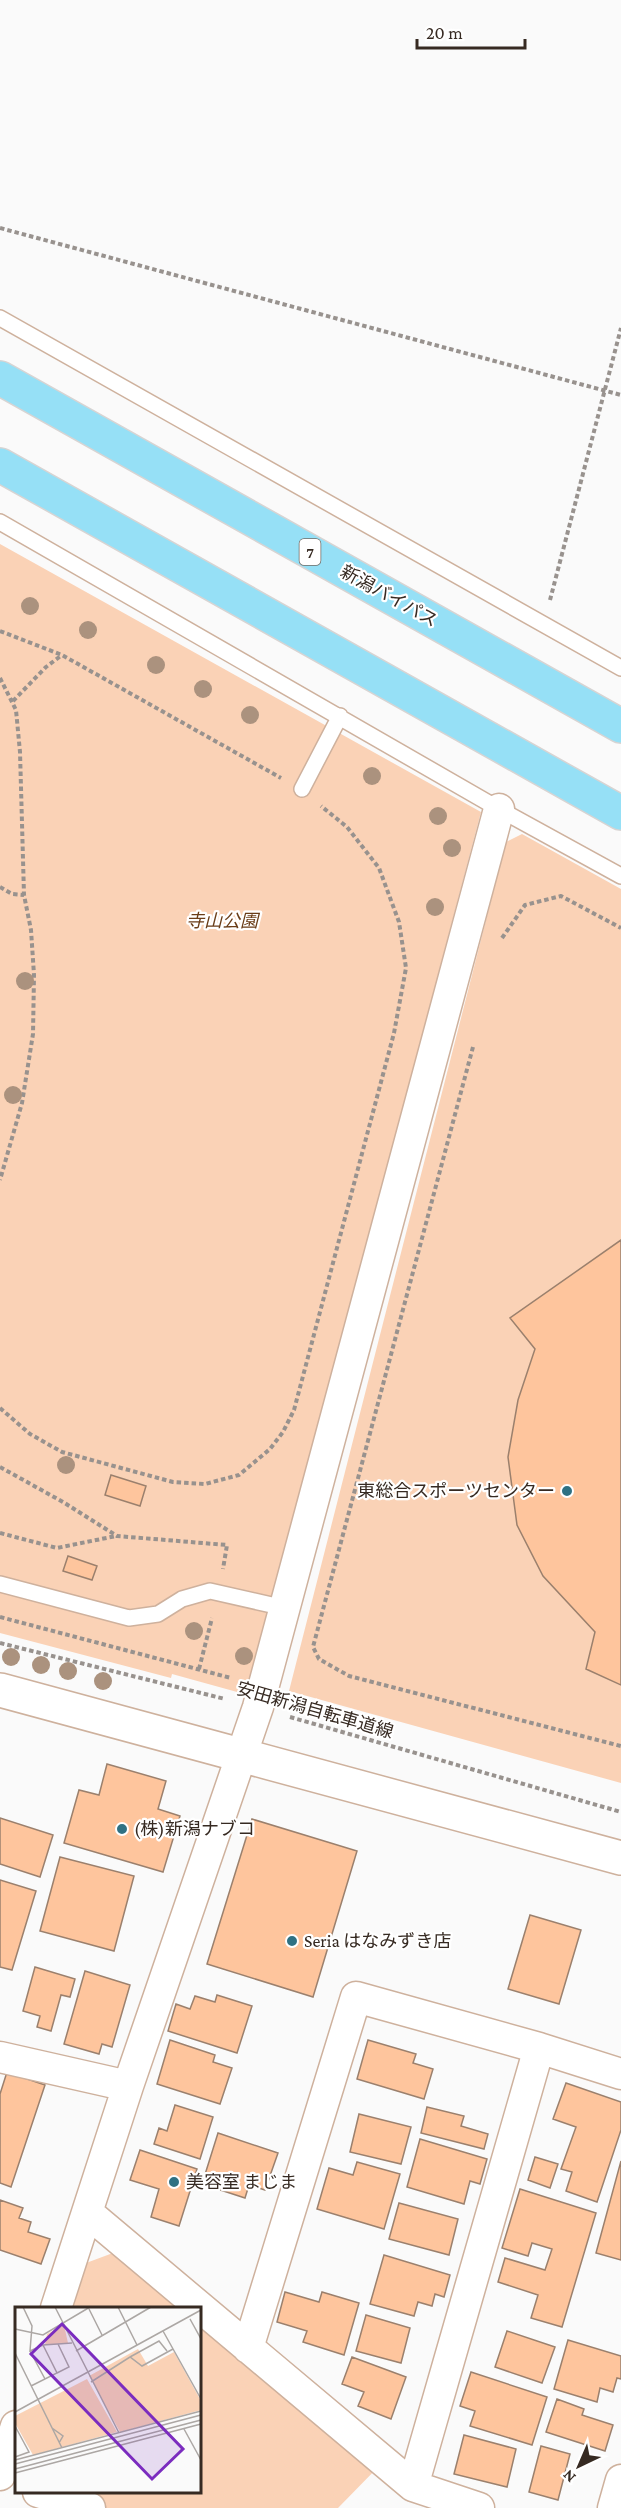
<svg xmlns="http://www.w3.org/2000/svg" width="621" height="2508" font-family="'Crimson Pro','Noto Sans JP',serif">
	<style>
		.green { fill: #fad2b6 }
		.building { fill: #fec59d; stroke: #9b806d; stroke-width: 1.5 }
		.lines { fill: none; stroke-linecap: round; stroke-linejoin: round }
		.service-casing { stroke: #ceb19d; stroke-width: 18 }
		.minor-casing { stroke: #ceb19d; stroke-width: 33 }
		.tertiary-casing { stroke: #ceb19d; stroke-width: 36 }
		.trunk-casing { stroke: #d7d4d3; stroke-width: 36 }
		.path { stroke: #98928e; stroke-width: 4; stroke-dasharray: 4.5 3; stroke-linecap: butt }
		.service { stroke: #fff; stroke-width: 15 }
		.minor { stroke: #fff; stroke-width: 30 }
		.tertiary { stroke: #fff; stroke-width: 33 }
		.trunk { stroke: #96e0f6; stroke-width: 33 }
		.tree { fill: #ab927e }
		.poi-dot { fill: #2f7183; stroke: #fff; stroke-width: 2 }
		.labels { text-anchor: middle; stroke-width: 4.5; stroke-linejoin: round; paint-order: stroke }
		.shield { fill: #fff; stroke: #726a64; stroke-width: 1.5 }
		.shield-label { font-size: 16px; font-weight: bold; fill: #362a22 }
		.street-label { font-size: 18px; fill: #362a22; stroke: #fff }
		.park-label { font-size: 18px; font-style: italic; fill: #6a3d18; stroke: #fff }
		.poi-label { font-size: 18px; fill: #362a22; stroke: #fff; text-anchor: start }
		.inset-road { fill: none; stroke: #aca7a4; stroke-width: 1.5 }
		.view { fill: #7b2cbf; fill-opacity: 0.15; stroke: #7b2cbf; stroke-width: 3 }
		.inset-edge { fill: none; stroke: #362a22; stroke-width: 3 }
	</style>
	<rect width="100%" height="100%" fill="#fafafa"/>
	<path class="green" d="M0 544 481 812 248 1695 172 1674 171 1678 0 1633Z
		M522 834 621 889V1783L289 1691 506 842Z
		M129 2247 383 2462 338 2508H90L38 2492H200V2308H56L70 2269Z"/>
	<path class="building" d="M621 1240V1685L586 1669 595 1632 543 1576 517 1525 508 1457 518 1400 535 1349 510 1318Z
		M111 1475 146 1486 140 1506 105 1495Z
		M68 1556 97 1566 92 1580 63 1571Z
		M107 1764 166 1781 158 1809 180 1816 163 1872 64 1843 79 1790 99 1795Z
		M0 1818 53 1835 40 1877 0 1864Z
		M252 1819 357 1851 313 1997 207 1964Z
		M60 1857 134 1876 114 1951 40 1931Z
		M0 1880 36 1891 12 1970 0 1967Z
		M530 1915 581 1930 559 2004 508 1989Z
		M35 1967 75 1979 70 1997 61 1995 51 2031 37 2027 40 2016 23 2011Z
		M85 1971 130 1985 112 2047 102 2044 99 2054 64 2044Z
		M217 1995 252 2006 237 2053 168 2031 176 2004 190 2009 195 1996 215 2002Z
		M170 2040 215 2055 213 2062 232 2068 220 2104 157 2084Z
		M368 2040 416 2054 413 2063 433 2069 424 2099 357 2079Z
		M7 2072 45 2085 11 2187 0 2183V2094Z
		M566 2083 621 2102V2130L597 2202 566 2191 572 2172 561 2169 576 2127 553 2119Z
		M175 2105 213 2117 200 2159 154 2144 159 2128 167 2131Z
		M427 2107 464 2116 461 2126 488 2134 484 2149 421 2133Z
		M359 2114 411 2127 401 2164 350 2152Z
		M218 2133 278 2153 265 2190 249 2185 245 2198 202 2184Z
		M420 2139 487 2159 480 2184 470 2181 464 2204 407 2187Z
		M140 2150 197 2169 179 2226 151 2217 159 2189 130 2180Z
		M535 2157 558 2164 550 2188 528 2180Z
		M621 2161V2260L596 2253Z
		M357 2162 400 2174 384 2229 317 2209 329 2168 353 2175Z
		M520 2189 596 2213 562 2327 531 2318 538 2295 498 2282 505 2258 545 2270 552 2249 532 2243 528 2256 502 2248Z
		M0 2200 23 2208 19 2218 31 2222 28 2232 50 2239 41 2264 0 2250Z
		M399 2203 458 2219 449 2255 389 2239Z
		M384 2255 450 2275 444 2297 435 2294 432 2306 418 2302 414 2316 370 2304Z
		M285 2292 319 2302 322 2292 359 2303 344 2355 303 2342 307 2331 277 2322Z
		M366 2315 410 2328 401 2363 356 2351Z
		M507 2331 555 2347 542 2383 495 2367Z
		M568 2340 621 2356V2379L617 2378 613 2392 600 2388 597 2402 554 2389Z
		M352 2357 406 2377 391 2419 358 2406 364 2392 342 2384Z
		M471 2372 547 2397 532 2445 470 2426 475 2411 460 2406Z
		M557 2399 584 2409 582 2415 613 2425 605 2451 546 2432Z
		M464 2435 516 2449 507 2487 454 2474Z
		M541 2446 570 2454 558 2500 529 2492Z"/>
	<g class="lines">
		<defs>
			<path id="service" d="M0 318 621 668
				M0 522 499 809 621 876
				M302 789 340 716
				M0 1584 129 1618 158 1614 182 1599 210 1591 285 1608"/>
			<path id="minor" d="M0 2057 128 2086
				M88 2213 413 2486 479 2508
				M56 2308 128 2086 258 1707 499 809
				M248 2348 356 1997 539 2048
				M0 2475 16 2426
				M413 2486 539 2048 621 2074
				M38 2492 90 2508
				M613 2508 621 2480"/>
			<path id="tertiary" d="M0 1690 621 1858"/>
			<path id="trunk" d="M0 378 621 726
				M0 465 621 813"/>
		</defs>
		<use href="#service" class="service-casing"/>
		<use href="#minor" class="minor-casing"/>
		<use href="#tertiary" class="tertiary-casing"/>
		<use href="#trunk" class="trunk-casing"/>
		<path class="path" d="M0 228 621 395
			M550 600 621 328
			M0 631 62 655 281 778
			M0 678 16 710 20 752 24 895 31 930 34 975 33 1034 22 1103 0 1180
			M13 701 46 667 62 655
			M0 887 12 894 24 895
			M502 938 525 905 561 896 621 928
			M473 1047 313 1647 319 1659 349 1676 621 1746
			M0 1408 30 1434 62 1452 173 1482 205 1484 239 1475 270 1449 283 1432 294 1410 394 1033 406 968 399 922 379 868 347 827 321 806
			M0 1467 63 1502 117 1536 227 1545 223 1569
			M0 1533 57 1548 116 1536
			M0 1617 231 1678
			M0 1643 225 1699
			M199 1669 212 1618
			M290 1717 621 1812"/>
		<use href="#service" class="service"/>
		<use href="#minor" class="minor"/>
		<use href="#tertiary" class="tertiary"/>
		<use href="#trunk" class="trunk"/>
	</g>
	<g class="tree">
		<circle cx="30" cy="606" r="9"/>
		<circle cx="88" cy="630" r="9"/>
		<circle cx="156" cy="665" r="9"/>
		<circle cx="203" cy="689" r="9"/>
		<circle cx="250" cy="715" r="9"/>
		<circle cx="372" cy="776" r="9"/>
		<circle cx="438" cy="816" r="9"/>
		<circle cx="452" cy="848" r="9"/>
		<circle cx="435" cy="907" r="9"/>
		<circle cx="25" cy="981" r="9"/>
		<circle cx="13" cy="1095" r="9"/>
		<circle cx="66" cy="1465" r="9"/>
		<circle cx="194" cy="1631" r="9"/>
		<circle cx="244" cy="1656" r="9"/>
		<circle cx="11" cy="1657" r="9"/>
		<circle cx="41" cy="1665" r="9"/>
		<circle cx="68" cy="1671" r="9"/>
		<circle cx="103" cy="1681" r="9"/>
	</g>
	<g class="poi-dot">
		<circle cx="567" cy="1491" r="6"/>
		<circle cx="122" cy="1829" r="6"/>
		<circle cx="292" cy="1941" r="6"/>
		<circle cx="174" cy="2182" r="6"/>
	</g>
	<g class="labels">
		<rect class="shield" x="299.5" y="539" width="21" height="26" rx="4.5"/>
		<g class="shield-label">
			<text x="310" y="558">7</text>
		</g>
		<g class="street-label">
			<text transform="translate(389 596) rotate(29)" y="6">新潟バイパス</text>
			<text transform="translate(315 1710) rotate(16)" y="6">安田新潟自転車道線</text>
		</g>
		<g class="park-label">
			<text x="222" y="927">寺山公園</text>
		</g>
		<g class="poi-label">
			<text x="555" y="1497" text-anchor="end">東総合スポーツセンター</text>
			<text x="134" y="1835">(株)新潟ナブコ</text>
			<text x="304" y="1947">Seria はなみずき店</text>
			<text x="186" y="2188">美容室 まじま</text>
		</g>
	</g>
	<g transform="translate(15 2307)">
		<rect width="186" height="186" fill="#fafafa"/>
		<path d="M49 18 53 36 30 38 32 27ZM123 42 133 59 159 45 186 94V103L105 125 74 69ZM72 72 102 125 18 148 0 116V109Z" fill="#fad2b6"/>
		<path class="inset-road" d="M8 0 17 19 15 44 28 38 57 36M40 0 104 126M103 0 122 38M74 2 87 28M0 22 28 28 75 0M148 24 186 92M185 30 175 12 186 32M15 44 30 72M61 44 136 0M0 46 47 141M115 50 144 34 152 44M42 66 54 60 43 37M76 75 115 50 127 59 158 42M16 79 42 66 28 38M0 105 186 3M0 119 14 145 0 150M37 121 48 129 44 136M169 122 186 153M0 153 186 104M0 157 186 108M0 162 186 113M0 166 186 117"/>
		<path class="view" d="M47 17 168 142 137 172 16 47Z"/>
		<rect width="186" height="186" class="inset-edge"/>
	</g>
	<g transform="translate(579 2466) rotate(224)" stroke="#ffffff" stroke-width="4.5" paint-order="stroke">
	<path d="M0-4.5L10 22L0 15L-10 22Z" fill="#362a22"/>
	<text y="-9" font-size="16" font-weight="bold" text-anchor="middle" fill="#362a22">N</text>
	</g>
	<path d="M417 39v9h108v-9" fill="none" stroke="#362a22" stroke-width="3"/>
	<text x="426" y="39" font-size="18" fill="#362a22" stroke="#ffffff" stroke-width="4.5" paint-order="stroke">20 m</text>
</svg>
